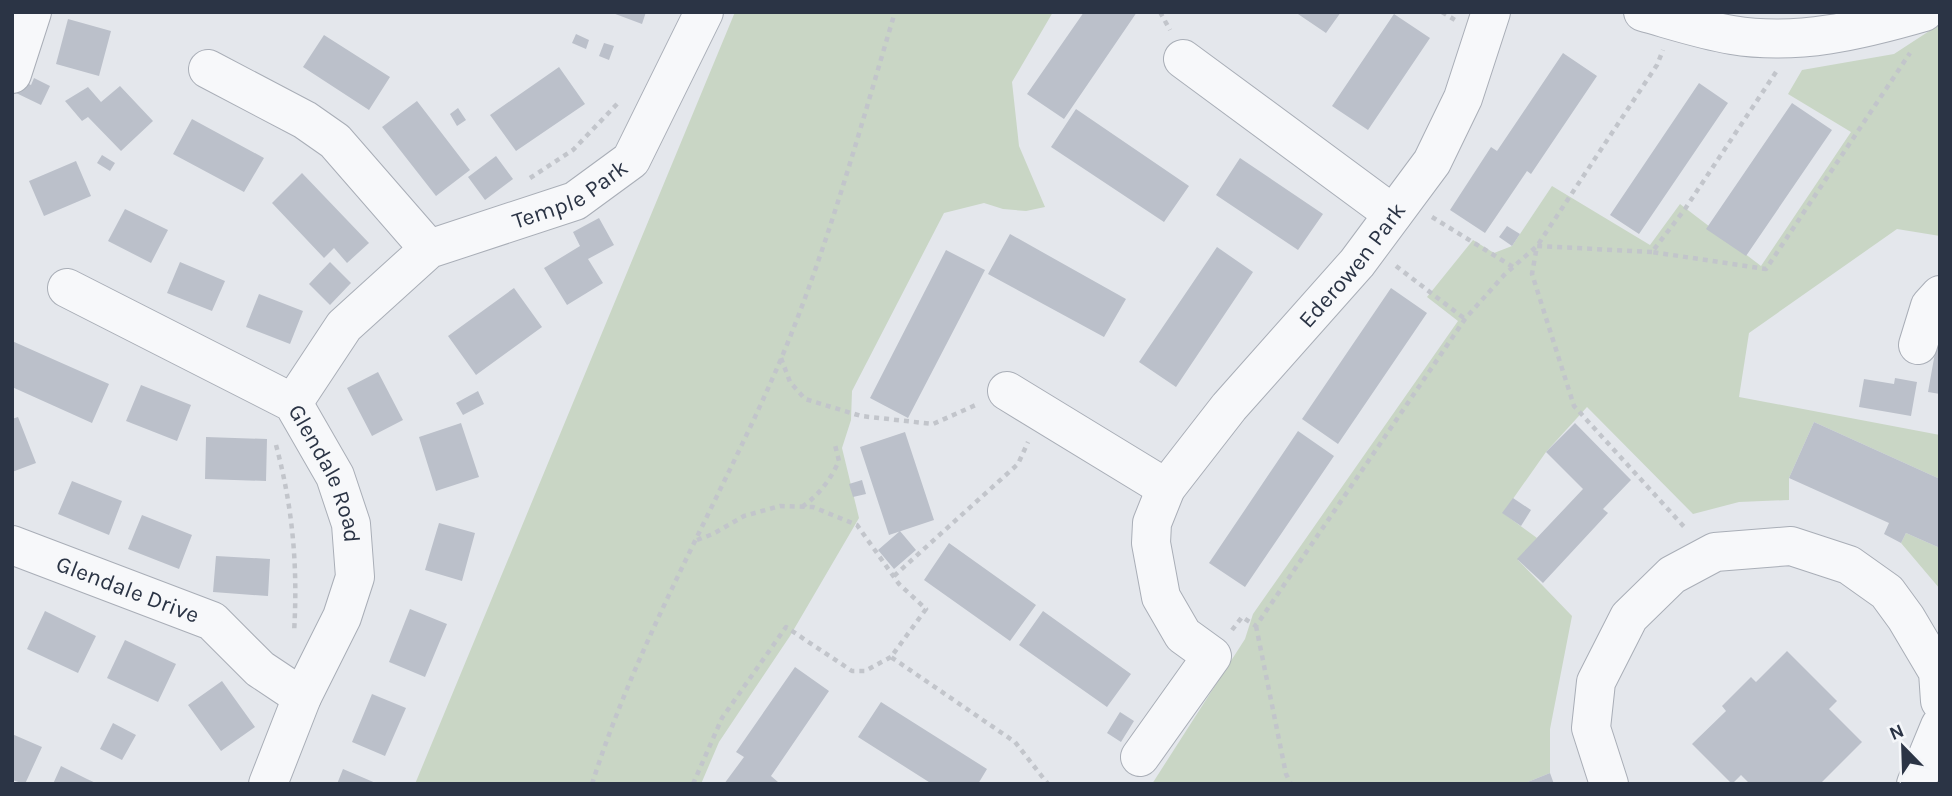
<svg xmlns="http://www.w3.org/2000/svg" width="1952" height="796" font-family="Karla,sans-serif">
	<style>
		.green { fill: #c9d6c5 }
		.building { fill: #bbc0ca }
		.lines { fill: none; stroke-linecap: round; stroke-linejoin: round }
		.minor-casing { stroke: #a9aeb7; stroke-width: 40 }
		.path { stroke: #c2c5cb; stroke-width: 4.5; stroke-dasharray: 5 5; stroke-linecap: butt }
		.minor { stroke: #f7f8fa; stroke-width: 38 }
		.labels { text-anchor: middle; stroke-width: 7; stroke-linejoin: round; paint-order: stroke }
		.street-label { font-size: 23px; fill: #2b3445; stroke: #f4f6f9 }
	</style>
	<rect width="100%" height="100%" fill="#e4e7ec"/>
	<path class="green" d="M735 12H1053L1012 82 1019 146 1045 207 1026 211 1003 209 984 203 944 213 852 391 851 420 842 448 859 518 790 636 719 742 701 784H415Z
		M1940 24V236L1897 229 1749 333 1739 397 1940 435V479L1814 422 1789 478V500L1739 502 1693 514 1587 407 1546 452 1503 513 1537 538 1518 560 1572 616 1550 729V773L1523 784H1152L1245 639 1253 614 1458 321 1427 297 1473 240 1494 253 1512 246 1552 186 1650 245 1680 204 1761 266 1851 132 1788 94 1802 70 1894 54Z
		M1906 533 1940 548V589L1901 543Z"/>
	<path class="building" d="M610 12H646L642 24Z
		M1084 12H1137L1064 119 1027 94Z
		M1295 12H1341L1326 33Z
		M1394 14 1430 38 1368 130 1332 106Z
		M68 19 111 31 99 76 56 64Z
		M576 34 589 40 586 49 572 43Z
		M324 35 390 77 369 110 303 67Z
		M604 43 614 46 609 60 599 56Z
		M1563 53 1597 76 1531 174 1527 171 1485 233 1450 210 1491 147 1497 151Z
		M559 67 585 104 516 151 490 115Z
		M34 78 50 86 41 105 14 92 20 80 31 85Z
		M1699 83 1728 103 1639 234 1610 215Z
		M120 86 153 121 121 151 88 117 82 121 65 101 88 87 101 102Z
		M417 101 470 170 436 196 382 127Z
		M1792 103 1832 130 1746 256 1706 229Z
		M458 108 466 120 457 126 450 114Z
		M1076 109 1189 186 1164 222 1051 147Z
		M192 119 264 158 244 192 173 154Z
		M102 155 115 163 110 171 97 163Z
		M496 156 513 179 485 200 468 177Z
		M1240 158 1323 214 1298 250 1216 195Z
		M76 161 91 196 44 216 29 181Z
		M302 173 369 243 347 263 334 248 324 258 272 203Z
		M125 209 168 230 151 263 108 241Z
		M599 218 614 245 588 259 603 283 567 305 544 268 580 246 573 232Z
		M1507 226 1520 234 1512 246 1499 237Z
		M1010 234 1126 299 1104 337 988 274Z
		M1217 247 1253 272 1176 387 1139 362Z
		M946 250 985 270 908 418 870 398Z
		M180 262 225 281 212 311 167 293Z
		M330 262 351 283 330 305 309 284Z
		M514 288 542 327 476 375 448 336Z
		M1391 288 1427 313 1338 444 1302 419Z
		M259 294 303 311 290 344 246 327Z
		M1938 336H1940V394L1928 392Z
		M12 341 109 384 92 423 12 387Z
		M378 372 403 420 372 436 347 388Z
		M1895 378 1917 382 1911 416 1859 407 1864 379 1894 384Z
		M141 385 191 405 177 441 126 421Z
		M478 391 484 404 463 415 456 403Z
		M18 417 36 463 12 472V419Z
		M1814 422 1940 479V548L1906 533 1901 543 1884 534 1889 523 1789 478Z
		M461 423 479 477 436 491 419 437Z
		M1575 423 1631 480 1603 509 1608 513 1543 583 1517 559 1583 489 1546 452Z
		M1298 431 1334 456 1245 587 1209 563Z
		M905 432 934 520 889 535 860 447Z
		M206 437 267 439 266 481 205 479Z
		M862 480 866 494 853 497 849 484Z
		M72 481 122 501 109 535 58 514Z
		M1513 498 1531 510 1521 526 1502 513Z
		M142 515 192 535 179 569 128 549Z
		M439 523 475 533 462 581 425 570Z
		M900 531 916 550 894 569 878 550Z
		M949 543 1036 605 1010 641 924 580Z
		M216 556 270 559 268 596 213 592Z
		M410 609 447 624 425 677 389 662Z
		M45 611 96 636 78 673 27 649Z
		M1043 611 1131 674 1107 707 1019 645Z
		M125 640 176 664 158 702 107 678Z
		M1787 651 1837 701 1829 709 1862 742 1820 784H1750L1741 775 1732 784 1692 744 1726 711 1722 706 1751 677 1756 682Z
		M795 667 829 691 771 776 778 782 724 784 744 757 736 752Z
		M222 681 255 727 221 751 188 705Z
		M372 694 406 708 385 756 352 742Z
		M881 702 987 769 978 784H932L858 737Z
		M1120 712 1134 721 1121 742 1107 733Z
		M113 723 136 735 122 760 100 749Z
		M12 734 42 747 25 784 12 780Z
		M61 766 87 779 98 784H53Z
		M343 769 378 784H337Z
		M1550 773 1554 784H1523Z"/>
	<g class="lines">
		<defs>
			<g id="minor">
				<path d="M1643 12C1672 20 1702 30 1732 35 1797 46 1862 30 1924 12"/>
				<path d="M1183 59 1393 214"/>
				<path d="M208 69 305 120 335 141 429 249"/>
				<path d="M12 74 32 12"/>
				<path id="s1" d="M67 288 293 403 335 476 351 524 355 577 342 617 302 697 268 784"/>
				<path d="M1918 345 1930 306 1940 295"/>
				<path d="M1007 391 1166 488"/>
				<path id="s2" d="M293 403 344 326 429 249 575 201 631 160 704 12"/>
				<path id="s3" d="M12 545 212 621 260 669 302 697"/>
				<path id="s4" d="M1140 757 1212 656 1183 635 1161 597 1151 543 1152 523 1166 488 1229 407 1357 263 1432 162 1463 98 1491 12"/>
				<path d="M1609 784 1591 728 1596 682 1629 617 1672 575 1715 552 1791 546 1849 565 1887 592 1906 618 1938 672 1940 701"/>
				<path d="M1916 784 1940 726"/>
			</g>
		</defs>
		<use href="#minor" class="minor-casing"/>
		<path class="path" d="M1160 12 1170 30
			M1442 12 1455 20
			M1776 72 1685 209 1652 252 1766 269 1910 53
			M530 178 573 150 619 102
			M1432 217 1513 267
			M1652 252 1537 246 1532 274 1574 406 1687 530
			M1396 266 1465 319
			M781 358 790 382 805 399 861 416 933 424 978 404
			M276 445C293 508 298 568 294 633
			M802 507C820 494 830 480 839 461L835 445
			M697 540 713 534 744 516 780 506 813 507 857 525 899 584 926 609 891 657 1015 742 1048 784
			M894 576 1018 464 1028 442
			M1256 626 1286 774 1291 784
			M1232 630 1242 617 1256 626 1465 319 1504 275 1537 246 1657 65 1663 50
			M592 784C639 636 720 501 781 359 828 247 860 129 895 12
			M693 784 722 718 786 627 852 671H865L891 657"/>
		<use href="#minor" class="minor"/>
	</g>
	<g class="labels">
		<g class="street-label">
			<text dy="8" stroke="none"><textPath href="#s2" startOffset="359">Temple Park</textPath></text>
			<text dy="8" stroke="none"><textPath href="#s4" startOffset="607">Ederowen Park</textPath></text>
			<text dy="8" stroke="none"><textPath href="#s1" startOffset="332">Glendale Road</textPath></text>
			<text dy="8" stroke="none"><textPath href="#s3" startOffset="124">Glendale Drive</textPath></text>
		</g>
	</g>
	<rect width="1952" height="796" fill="none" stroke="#2b3445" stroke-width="28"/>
	<g transform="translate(1903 747) rotate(337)" stroke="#f4f6f9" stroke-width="5" paint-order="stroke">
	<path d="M0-5L12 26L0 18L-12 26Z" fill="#2b3445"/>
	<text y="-10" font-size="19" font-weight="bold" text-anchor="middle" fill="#2b3445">N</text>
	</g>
</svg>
